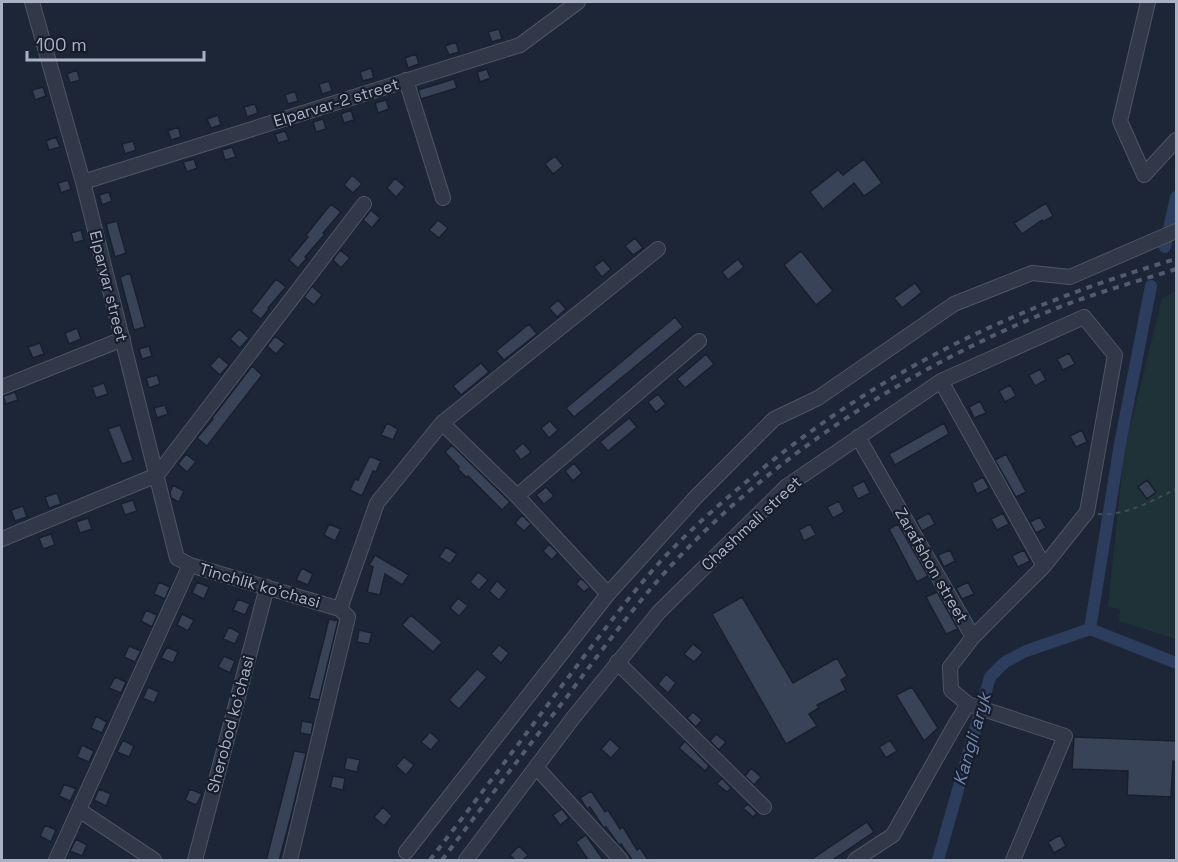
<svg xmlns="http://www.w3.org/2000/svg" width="1178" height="862" font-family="'Space Grotesk',sans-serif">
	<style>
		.green { fill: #1f3238 }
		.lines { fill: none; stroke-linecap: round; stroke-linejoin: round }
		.canal { stroke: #2d3d5d; stroke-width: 12 }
		.building { fill: #394358; stroke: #191f2e; stroke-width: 1.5 }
		.minor-casing { stroke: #4e5566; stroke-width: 16 }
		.path { stroke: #3a4e53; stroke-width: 2; stroke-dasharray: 4.5 4.5; stroke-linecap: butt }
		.minor { stroke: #313847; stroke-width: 14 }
		.rail { stroke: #525b6f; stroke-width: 4; stroke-dasharray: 6 6; stroke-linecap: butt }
		.labels { text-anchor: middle; stroke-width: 4.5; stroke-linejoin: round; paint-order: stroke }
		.street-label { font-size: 16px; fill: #aab2c5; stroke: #171d2b }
		.water-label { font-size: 18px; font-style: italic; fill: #7085b0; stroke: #171d2b }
	</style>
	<rect width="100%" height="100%" fill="#1d2637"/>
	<path class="green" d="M1176 290V639L1119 621 1120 609 1108 607 1124 452 1162 299Z"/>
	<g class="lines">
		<path class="canal" d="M1165 247 1176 197
			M1090 629 1120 444 1151 286
			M938 860 990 677 1005 662 1026 651 1090 629 1176 663"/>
	</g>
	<path class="building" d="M499 29 502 39 492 42 488 32Z
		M456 42 459 52 449 55 445 46Z
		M416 54 419 64 408 68 405 58Z
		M371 68 374 78 363 81 360 72Z
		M487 69 490 78 480 82 477 72Z
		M77 70 80 80 70 83 67 74Z
		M454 79 457 88 421 99 418 90Z
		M329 81 332 91 322 94 319 84Z
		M43 87 46 96 35 100 32 90Z
		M295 91 298 101 288 104 285 95Z
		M386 100 389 109 378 113 375 103Z
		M255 104 258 113 247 117 244 107Z
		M351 110 354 120 344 123 341 114Z
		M218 115 221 125 211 128 207 119Z
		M323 119 326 129 316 132 313 122Z
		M178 127 181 137 171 140 168 131Z
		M285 131 289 140 278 143 275 134Z
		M56 137 60 147 49 150 46 141Z
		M133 141 136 150 125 154 122 144Z
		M232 147 236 157 225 160 222 150Z
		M555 156 563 166 553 174 545 164Z
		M194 159 197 168 187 172 183 162Z
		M864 159 882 183 864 196 854 183 823 209 810 192 838 170 843 175Z
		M352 175 362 184 353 193 344 185Z
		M395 178 405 187 396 197 387 188Z
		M68 180 71 189 61 193 58 183Z
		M109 192 112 201 102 205 99 195Z
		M1046 203 1053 216 1043 222 1042 220 1022 234 1014 223Z
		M331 204 341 212 323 233 325 234 305 257 307 258 298 268 289 260 308 237 306 235Z
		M371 210 380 218 372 228 363 220Z
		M438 220 448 228 439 238 429 230Z
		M117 221 126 253 115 257 106 224Z
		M81 230 84 240 74 243 71 233Z
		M635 238 643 248 633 255 625 246Z
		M340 250 350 258 341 268 333 260Z
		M801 251 833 291 816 305 784 265Z
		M738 259 744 267 728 280 722 272Z
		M603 260 611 269 602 277 594 267Z
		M130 273 145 327 134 330 120 277Z
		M276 279 286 287 268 308 269 309 261 319 251 311Z
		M915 283 922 292 902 308 894 298Z
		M312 286 322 295 314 305 304 297Z
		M558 300 566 309 557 317 549 308Z
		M675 317 683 327 574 417 566 408Z
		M529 324 537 334 504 360 496 351Z
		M77 328 81 339 69 344 65 333Z
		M239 329 249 338 240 348 230 339Z
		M275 336 285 344 276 354 267 346Z
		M40 343 44 354 33 358 28 347Z
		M149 346 152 356 142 359 139 349Z
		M1069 353 1075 364 1063 370 1057 359Z
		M706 354 714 364 685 388 677 379Z
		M219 356 229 365 220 375 210 366Z
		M481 363 489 372 461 395 453 386Z
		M252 366 262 375 207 446 197 438 213 419 212 418Z
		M1040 369 1046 380 1035 386 1029 375Z
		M157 375 160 384 149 388 146 378Z
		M104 383 108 394 96 398 92 387Z
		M1010 385 1016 396 1005 402 999 391Z
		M15 392 18 400 6 404 3 396Z
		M658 394 666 404 656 412 648 402Z
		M980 401 986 413 974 418 969 407Z
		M165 405 168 414 157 418 154 408Z
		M629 418 637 427 608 451 600 442Z
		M550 421 558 430 549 438 541 428Z
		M387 423 398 429 393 440 381 435Z
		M944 423 949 434 895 465 889 454Z
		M120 425 133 460 122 464 108 429Z
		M1082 430 1087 442 1076 447 1070 436Z
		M523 443 531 452 521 460 514 451Z
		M452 445 510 502 502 510 468 476 466 477 458 469 459 467 445 452Z
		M186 454 196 462 187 472 178 464Z
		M1006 454 1026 492 1016 497 995 460Z
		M370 456 381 461 376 472 373 471 362 496 350 490 355 479 358 480Z
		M574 463 582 473 573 481 565 471Z
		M983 477 989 488 977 494 972 483Z
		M1147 480 1156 492 1147 499 1138 487Z
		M864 481 870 493 858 499 852 487Z
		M173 485 184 491 179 502 171 498 170 492Z
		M546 487 554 496 544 504 536 495Z
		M57 493 61 504 49 508 45 497Z
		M133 500 137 511 125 515 121 504Z
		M839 501 844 512 833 518 827 507Z
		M23 506 27 517 15 521 11 510Z
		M929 513 935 524 922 531 916 520Z
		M1003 513 1009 524 997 530 991 519Z
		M522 515 531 524 524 531 515 523Z
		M1040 517 1046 528 1036 533 1030 522Z
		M88 518 92 529 80 533 76 522Z
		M329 524 341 529 335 541 324 535Z
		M810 524 816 535 804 541 799 530Z
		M898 524 928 576 917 582 889 529Z
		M51 534 55 545 43 549 39 538Z
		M549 544 558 553 552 560 543 551Z
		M446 547 457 554 450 564 439 557Z
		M950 550 955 561 944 567 938 555Z
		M1024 550 1030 561 1018 567 1012 556Z
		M375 555 409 575 402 585 385 574 380 595 367 592 373 567 369 565Z
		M302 568 313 574 308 585 296 580Z
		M478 572 488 580 479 590 470 582Z
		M581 578 590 587 584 592 576 584Z
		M497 581 507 590 499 600 489 591Z
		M159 582 170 587 165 599 154 594Z
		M197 582 209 587 204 599 192 593Z
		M968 582 974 594 962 599 956 588Z
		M937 592 958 629 946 634 926 597Z
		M742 597 793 683 837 658 847 676 841 680 846 690 817 705 819 708 809 714 817 726 786 744 712 614Z
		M458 598 468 606 459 616 450 608Z
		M238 599 250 604 245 615 233 610Z
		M146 610 157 615 152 627 141 621Z
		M182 614 194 620 188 631 177 625Z
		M411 615 442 642 433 652 402 625Z
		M329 619 338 621 319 700 309 698Z
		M229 627 240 633 235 644 223 639Z
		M359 630 372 633 369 644 357 642Z
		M693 644 703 652 694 662 684 654Z
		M499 645 509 653 501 663 491 654Z
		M129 646 141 651 135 662 124 657Z
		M167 647 178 652 173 663 161 658Z
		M224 656 235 661 230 673 218 667Z
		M477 669 487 677 459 709 449 700Z
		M666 674 676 683 668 693 658 684Z
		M115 677 126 682 121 693 109 688Z
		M148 687 159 692 154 703 143 698Z
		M912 687 938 728 924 741 896 695Z
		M693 712 702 720 696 727 687 718Z
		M96 716 107 722 102 733 91 728Z
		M302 721 313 723 311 735 300 733Z
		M430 732 439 740 431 750 421 742Z
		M716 734 726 742 719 750 710 741Z
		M1074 737 1176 741V762L1173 761 1171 797 1127 795 1128 771 1072 769Z
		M610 739 620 748 611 758 601 749Z
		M123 740 134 746 129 757 117 752Z
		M890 740 897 751 886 758 879 747Z
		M685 741 709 766 705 771 679 748Z
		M82 745 94 751 89 762 77 757Z
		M294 751 306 753 292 812 279 861H266Z
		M347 757 360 760 357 772 344 769Z
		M404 757 414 765 406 775 396 766Z
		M751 768 761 777 754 785 745 776Z
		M333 776 345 778 343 790 330 787Z
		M722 778 731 788 727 792 717 784Z
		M64 784 76 789 70 801 59 796Z
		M99 789 111 794 106 806 94 800Z
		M190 789 202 794 196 805 185 800Z
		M591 791 605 812 608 810 620 829 623 827 637 850 640 848 649 861H633L621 844 619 845 606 827H603L590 807 587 809 580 798Z
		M748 804 757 813 753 817 743 808Z
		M383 807 392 816 384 826 374 817Z
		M562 809 569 818 560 825 553 815Z
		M867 822 874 832 831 861H809Z
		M45 825 56 830 51 842 40 836Z
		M586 835 604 861H589L576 842Z
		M1060 835 1066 846 1054 853 1048 842Z
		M76 839 87 845 82 856 70 851Z
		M519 846 528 855 522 861H516L510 855Z"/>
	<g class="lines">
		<defs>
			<path id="minor" d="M32 2 83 182 177 558 190 565
				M1148 2 1120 121 1144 175 1176 140
				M406 80 443 198
				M83 182 520 45 578 2
				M941 381 1044 566
				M2 387 123 339
				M442 423 517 496 699 341
				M858 437 973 637
				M2 539 157 475 364 204
				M608 594 696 497 774 419 818 398 954 304 1032 273 1070 277 1176 231
				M617 662 764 807
				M968 704 1065 736 1013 860
				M537 768 621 860
				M79 810 154 860
				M406 852 608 594 517 496
				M56 860 190 565 340 609 377 503 442 423 658 249
				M195 860 267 587
				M290 860 348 617 340 609
				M466 860 573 718 659 612 787 486 941 381 1084 317 1115 355 1087 512 1044 566 973 637 950 667 951 690 968 704 955 725 893 835 855 860"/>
		</defs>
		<use href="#minor" class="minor-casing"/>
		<path class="path" d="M1098 514C1126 516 1152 501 1176 489"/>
		<use href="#minor" class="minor"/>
		<path class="rail" d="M430 860C474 803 518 745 561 687 593 645 624 602 659 563 689 530 723 501 757 473 886 367 1017 306 1176 259
			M442 860C483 806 524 752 566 698 599 654 631 610 668 569 771 456 911 367 1052 310 1092 294 1135 282 1176 269"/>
	</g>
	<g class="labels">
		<g class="street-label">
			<text transform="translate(336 102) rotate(-17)" y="6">Elparvar-2 street</text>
			<text transform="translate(109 286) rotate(76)" y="6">Elparvar street</text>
			<text transform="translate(751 523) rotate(-43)" y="6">Chashmali street</text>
			<text transform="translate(932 565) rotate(60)" y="6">Zarafshon street</text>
			<text transform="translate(260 585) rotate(16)" y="6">Tinchlik ko'chasi</text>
			<text transform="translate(230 724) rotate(-75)" y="6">Sherobod ko'chasi</text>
		</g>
		<g class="water-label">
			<text transform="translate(972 739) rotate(-74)" y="6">Kangli aryk</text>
		</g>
	</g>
	<rect width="1178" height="862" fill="none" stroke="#aab2c5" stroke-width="6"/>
	<path d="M27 51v9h177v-9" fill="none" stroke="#aab2c5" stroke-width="3"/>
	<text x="36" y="51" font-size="18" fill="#aab2c5" stroke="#171d2b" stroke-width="4.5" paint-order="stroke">100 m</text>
</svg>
